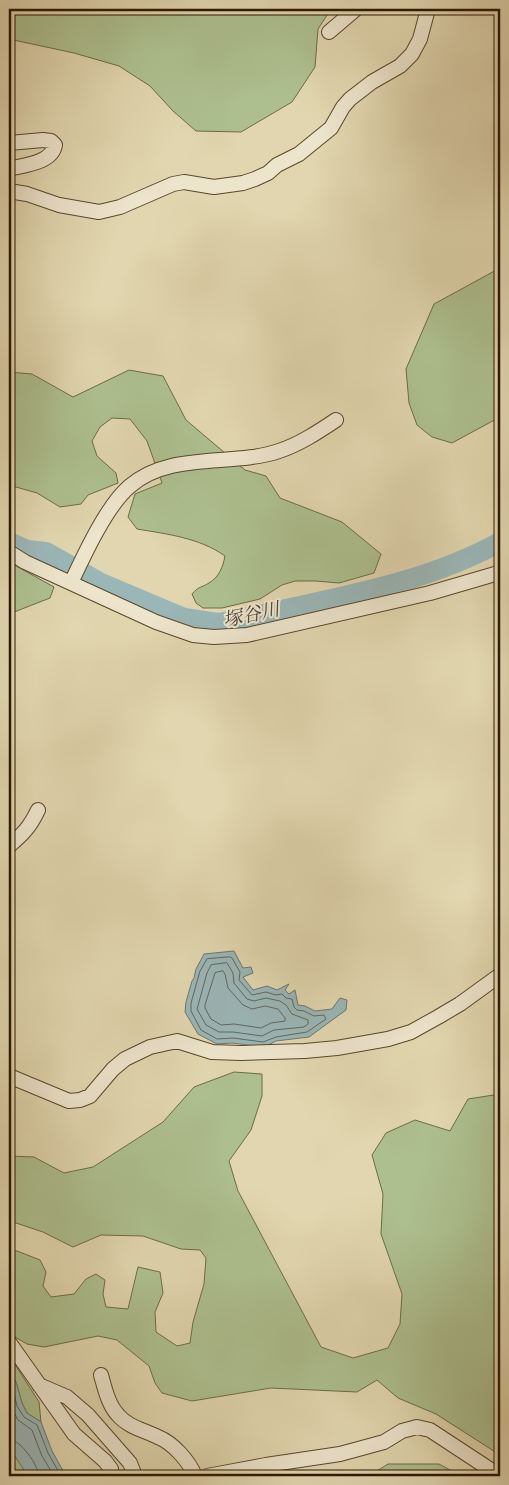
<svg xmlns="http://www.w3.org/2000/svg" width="509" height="1485" font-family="Vollkorn,'Noto Serif JP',serif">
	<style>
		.green { fill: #adbf8f; stroke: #6c6b48 }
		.water { fill: #9ab6b7; stroke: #6e766e }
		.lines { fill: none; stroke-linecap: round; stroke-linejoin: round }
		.shore { stroke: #63665c; stroke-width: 1 }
		.river { stroke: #9ab6b7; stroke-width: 20 }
		.street-casing { stroke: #59472c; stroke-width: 16 }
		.street { stroke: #ece4cb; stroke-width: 14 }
		.labels { text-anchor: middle; stroke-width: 4; stroke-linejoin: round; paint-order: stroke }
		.water-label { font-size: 19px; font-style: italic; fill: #4d4737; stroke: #ece4cb }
	</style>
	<rect width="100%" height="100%" fill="#e1d6af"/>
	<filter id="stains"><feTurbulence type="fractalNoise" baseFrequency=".004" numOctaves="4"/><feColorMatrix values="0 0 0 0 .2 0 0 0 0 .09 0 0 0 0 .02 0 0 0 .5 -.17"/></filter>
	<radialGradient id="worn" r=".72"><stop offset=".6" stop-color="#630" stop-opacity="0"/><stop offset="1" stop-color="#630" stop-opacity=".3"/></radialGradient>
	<path class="green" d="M9 9H331L318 29 315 67 292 102 241 132 196 131 173 111 150 86 119 66 74 53 9 39Z
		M500 268V417L452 443 432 437 417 425 409 403 406 369 434 304Z
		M129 370 163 376 186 420 245 470 266 476 280 498 342 522 381 554 374 573 339 583 316 581H295L282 585 260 599 222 608H203L196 603 192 594C199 586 201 588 209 583 219 577 223 567 225 556 200 538 167 534 137 529L128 517 135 494 162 483 147 441 130 419 112 418 100 427 92 441 97 456 116 473 118 483 88 495 81 504 60 507 37 493 9 485V372L32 374 73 397Z
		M9 562 54 587 50 598 9 614Z
		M234 1072 262 1074V1096L251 1130 229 1161 238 1191 321 1347 353 1358 388 1348 400 1324 402 1294 381 1234 383 1194 372 1155 386 1133 415 1120 450 1131 468 1099 500 1094V1455L436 1414 398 1398 377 1380 357 1392 271 1388 192 1401 162 1393 155 1383 149 1366 117 1340 98 1336 44 1347 27 1344 10 1334 9 1251H17L40 1260 46 1272 43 1286 51 1297 74 1294 86 1279 96 1274 105 1280 103 1294 106 1307 128 1309 138 1267 160 1272 163 1293 155 1312 156 1332 177 1346 190 1343 193 1322 204 1284 206 1258 200 1250 181 1249 143 1236 101 1235 73 1247 43 1232 13 1222 9 1204V1156L34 1157 64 1173 93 1167 163 1122 194 1087Z
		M9 1355 39 1402 41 1422 27 1413 22 1403 16 1382 9 1371Z
		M9 1447 27 1473 28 1476H19L9 1459Z
		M388 1464H439L461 1476H373L372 1474Z"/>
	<path class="water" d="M234 951 243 968 251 967 253 973 243 977 253 990 267 986 277 990 289 984 285 990 289 994 295 990 298 1005 305 1006 315 1011 332 1009 340 998 347 1000 346 1010 309 1037 276 1041 264 1047 232 1043 217 1044 198 1034 185 1012 186 1002 192 981 194 978 196 969 204 954Z
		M9 1371 16 1382 22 1403 27 1413 41 1422 52 1451 66 1476H28L9 1447Z"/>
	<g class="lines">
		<path class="shore" d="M230 957 232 958 240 972 239 980 252 995 266 992 276 995 282 994 286 998 292 999 294 1007 297 1010 304 1011 314 1016 324 1015 326 1019 307 1032 276 1037 263 1042 233 1038 217 1039 201 1030 191 1011V1003L200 971 207 959Z
			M227 963 233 973 234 983 247 999 254 1001 266 998 280 1001 286 1005 292 1014 308 1020V1024L304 1027 274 1030 262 1036 233 1032H219L206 1025 197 1009 207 973 211 965Z
			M223 971 225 974 228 988 243 1005 252 1009 265 1006 278 1009 285 1018V1021L271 1023 261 1028 234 1024 221 1025 211 1019 205 1008V1005L215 973Z
			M9 1380 12 1384 17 1406 24 1417 37 1425 48 1453 61 1476
			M9 1398 11 1407 18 1420 32 1430 42 1456 54 1476
			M9 1439C21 1440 38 1465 39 1476"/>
		<path class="river" d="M9 542 27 550 46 552 101 583 184 618 218 623 245 618C331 598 422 585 500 542"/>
		<defs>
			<path id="street" d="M329 32 356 9
				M9 143 43 140 51 141 55 145C52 163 24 165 9 169
				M9 191 27 194 59 205 99 212 120 207 173 184 184 182 214 187 243 183 255 179 268 173 277 165 299 154 331 128 343 107 350 99 372 82 400 66 412 54 420 39 428 9
				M9 552 25 562 156 622 193 635 214 637 247 635 430 593 495 574 500 571
				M71 583C84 555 107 505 130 486 171 451 232 467 279 451 300 444 318 432 336 420
				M9 846C23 834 30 827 38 810
				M9 1076 69 1101 80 1100 90 1096 113 1069 125 1059 150 1047 177 1041 212 1052 241 1053 305 1051 337 1048 388 1039 411 1032 438 1017 460 1004 500 975
				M9 1342 74 1434 105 1461 111 1469V1476
				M101 1375C105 1389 108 1404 118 1415 128 1427 144 1430 158 1437 173 1443 189 1461 195 1476
				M39 1385 67 1397 88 1415 130 1463 135 1476
				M207 1476 266 1465 340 1454 384 1442 402 1431 417 1427 430 1430 500 1476"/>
		</defs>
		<use href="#street" class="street-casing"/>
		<use href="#street" class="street"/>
	</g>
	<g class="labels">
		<g class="water-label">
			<text transform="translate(251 614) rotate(-12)" y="7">塚谷川</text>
		</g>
	</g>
	<rect width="509" height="1485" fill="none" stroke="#e1d6af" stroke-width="30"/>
	<rect x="10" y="10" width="489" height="1465" fill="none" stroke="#2c1700" stroke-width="2.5"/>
	<rect x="15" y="15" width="479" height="1455" fill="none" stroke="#2c1700"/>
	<rect width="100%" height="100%" filter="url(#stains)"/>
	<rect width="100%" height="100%" fill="url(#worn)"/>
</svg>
